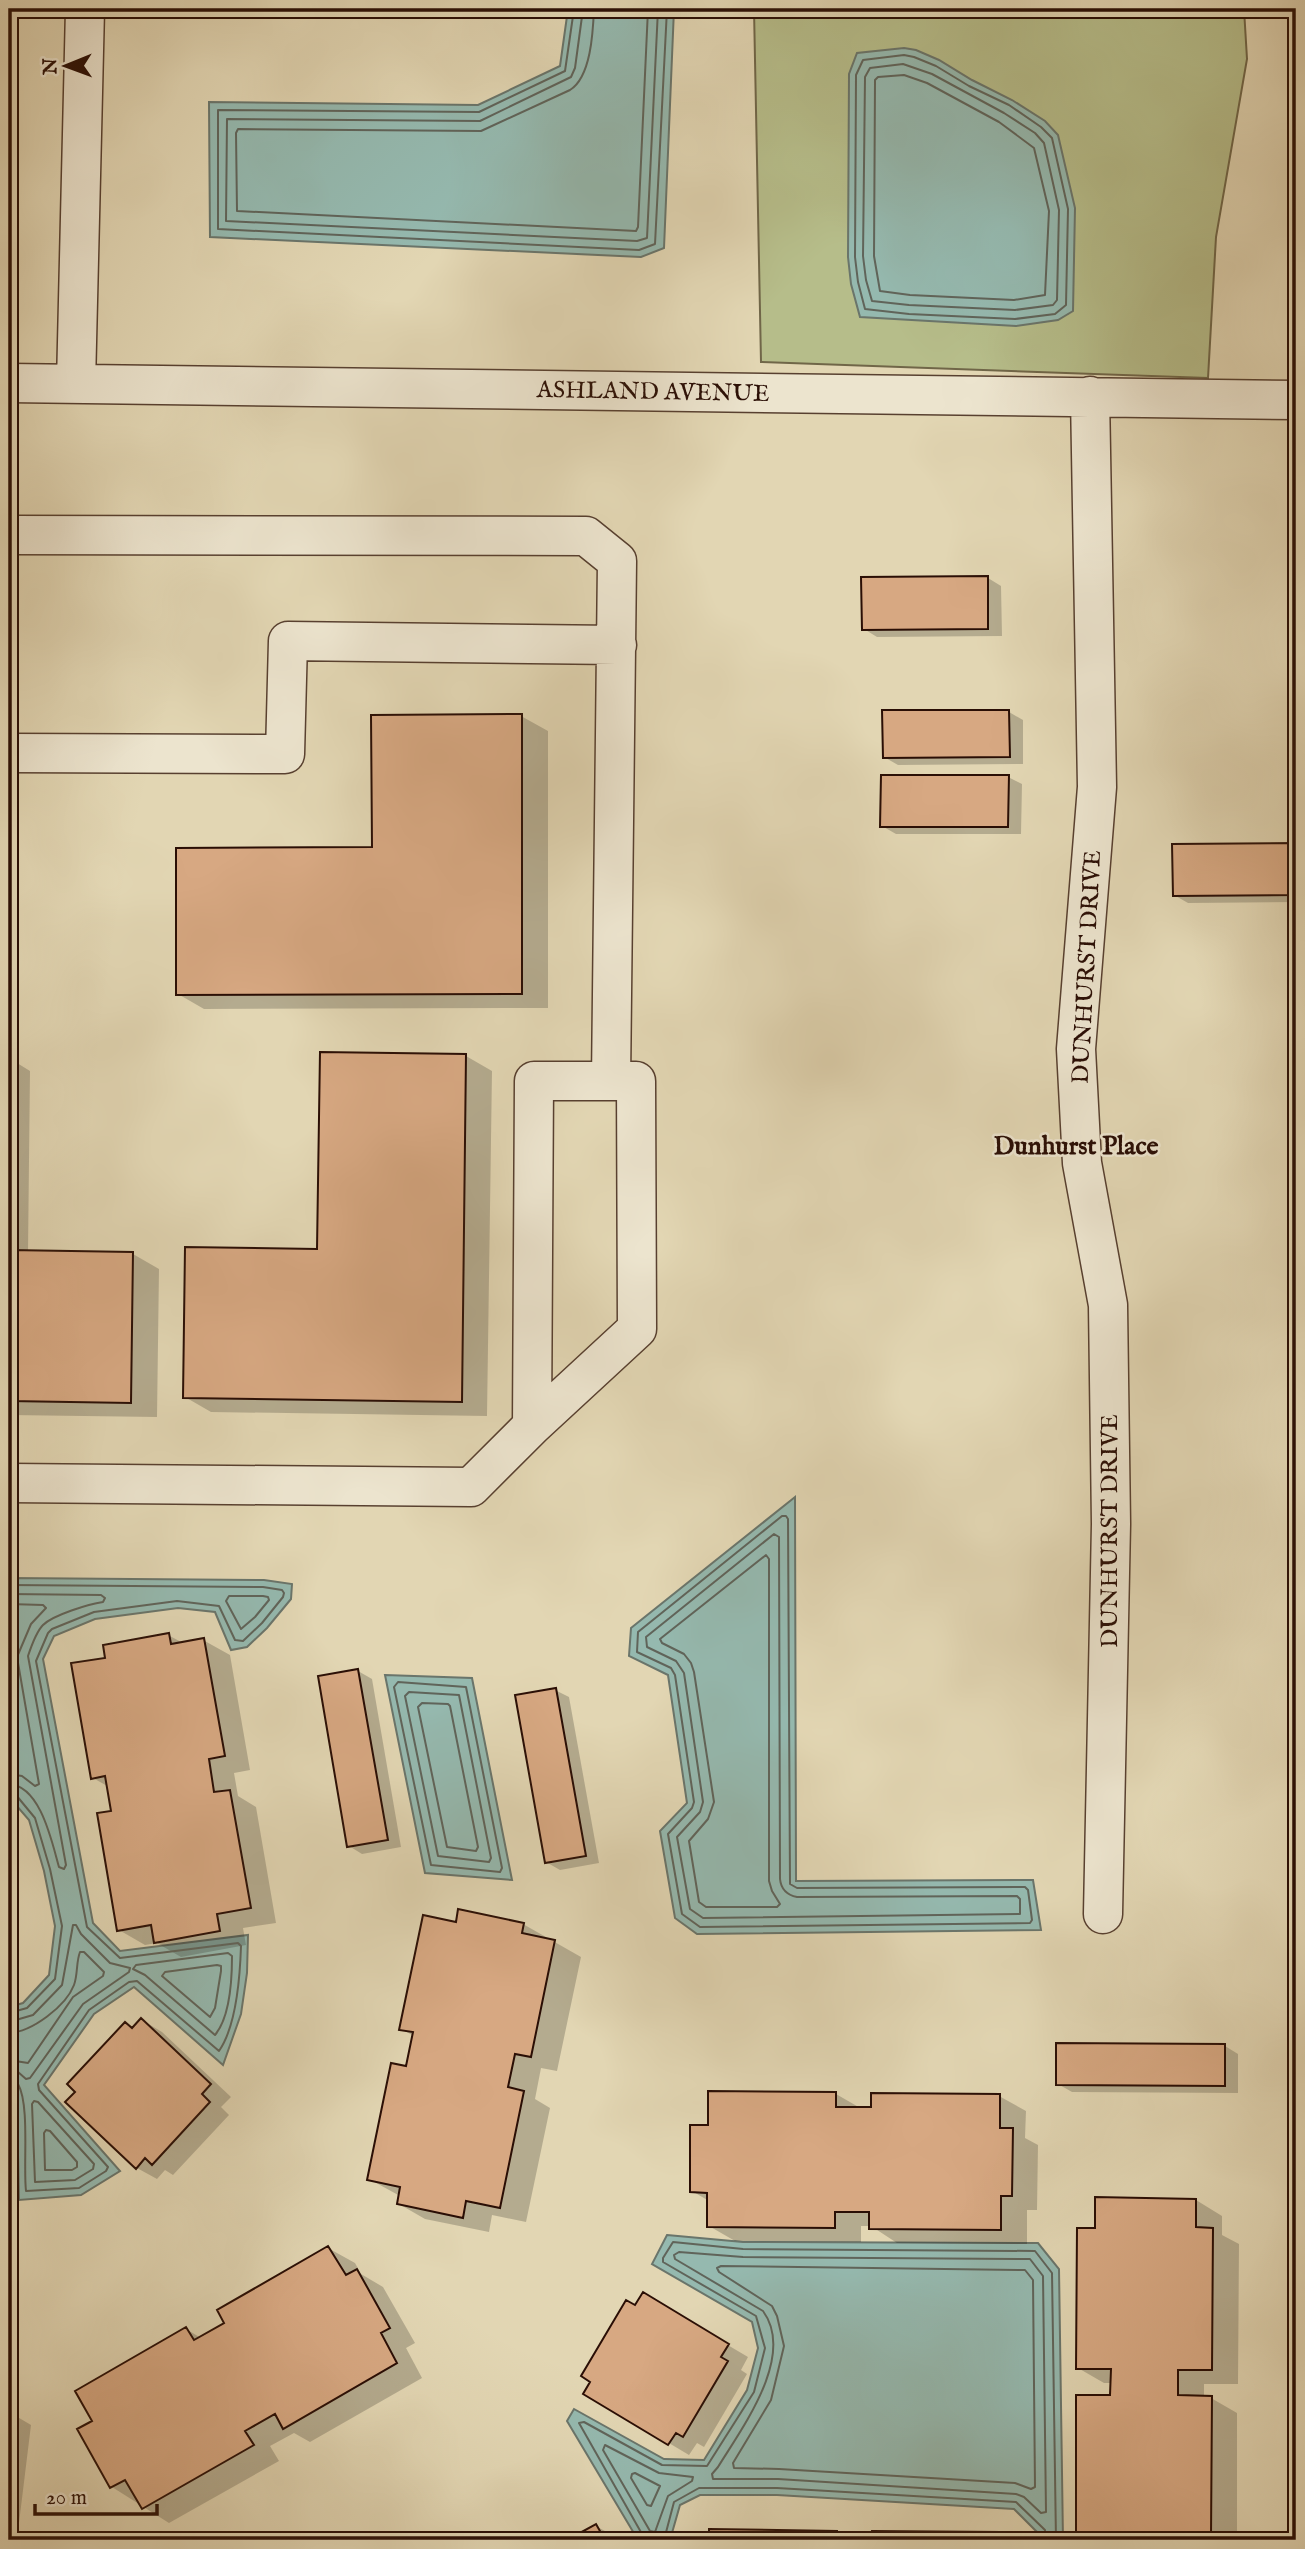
<svg xmlns="http://www.w3.org/2000/svg" width="1305" height="2549" font-family="'IM FELL English',serif">
	<style>
		.green { fill: #b6bd8a; stroke: #706648; stroke-width: 2 }
		.water { fill: #95b9af; stroke: #6a756b; stroke-width: 2 }
		.shadow { fill: #0003 }
		.lines { fill: none; stroke-linecap: round; stroke-linejoin: round }
		.shore { stroke: #60645a; stroke-width: 2 }
		.building { fill: #d7a882; stroke: #2a0e05; stroke-width: 2 }
		.minor-casing { stroke: #584030; stroke-width: 41 }
		.minor { stroke: #ece4ce; stroke-width: 38 }
		.labels { text-anchor: middle; stroke-width: 5; stroke-linejoin: round; paint-order: stroke }
		.street-label { font-size: 24px; fill: #2a0e05; stroke: #ece4ce }
		.neighbourhood-label { font-size: 26px; font-weight: bold; fill: #2a0e05; stroke: #ece4ce }
	</style>
	<rect width="100%" height="100%" fill="#e2d6b3"/>
	<filter id="stains"><feTurbulence type="fractalNoise" baseFrequency=".00286" numOctaves="4"/><feColorMatrix values="0 0 0 0 .2 0 0 0 0 .09 0 0 0 0 .02 0 0 0 .5 -.17"/></filter>
	<radialGradient id="worn" r=".72"><stop offset=".6" stop-color="#630" stop-opacity="0"/><stop offset="1" stop-color="#630" stop-opacity=".3"/></radialGradient>
	<path class="green" d="M754 9H1244L1247 59 1216 237 1208 378 761 362Z"/>
	<path class="water" d="M568 9H674L664 248 641 257 210 237 209 102 478 105 560 66Z
		M904 48 916 50 939 60 972 80 1012 100 1045 121 1058 135 1075 208 1073 311 1058 320 1016 326 860 317 851 284 848 257 849 74 857 53Z
		M795 1497 796 1881 1033 1880 1041 1930 697 1934 675 1918 660 1831 687 1803 668 1675 629 1656 631 1628Z
		M9 1578 264 1580 292 1584 291 1599 267 1628 247 1647 231 1650 215 1612 178 1608 95 1619 54 1636 43 1659 93 1923 120 1951 248 1935 247 1973 241 2014 223 2065 134 1987 94 2014 44 2085 120 2171 81 2195 19 2200 17 2110 9 2076V2007L23 2003 49 1975 55 1926 44 1871 29 1820 9 1797Z
		M385 1675 472 1678 512 1880 425 1873Z
		M667 2235 743 2242 1038 2243 1059 2269 1063 2540H1039V2534L1014 2509 777 2495H700L680 2505 670 2540H638L567 2421 574 2409 664 2459 704 2460 747 2390 758 2348 752 2322 652 2264Z"/>
	<path class="shadow" d="M988 578 1001 586 1002 636 877 637 864 629Z
		M1009 712 1023 720V764L898 765 884 757Z
		M521 716 548 731V1008L204 1009 178 994 373 849Z
		M1008 777 1022 784 1021 834H896L882 826Z
		M9 837 16 842 14 990H9Z
		M1296 845V902L1188 903 1174 895V846Z
		M466 1056 492 1071 487 1416 211 1412 185 1397 319 1251Z
		M9 1058 30 1071 28 1252 133 1254 159 1269 157 1417 9 1415Z
		M168 1635 183 1643 203 1640 230 1655 250 1770 234 1773 238 1796 256 1807 276 1923 243 1928 246 1945 181 1957 157 1943 145 1945 119 1930 114 1812 109 1787 93 1778 107 1659Z
		M358 1671 372 1679 401 1847 362 1854 349 1846Z
		M555 1690 569 1697 599 1863 560 1870 546 1862Z
		M457 1924H523L581 1957 557 2071 541 2068 535 2099 550 2108 526 2222 492 2215 489 2232 425 2219 399 2204 400 2196 369 2179 407 2068 414 2036 401 2029Z
		M142 2020 162 2032 231 2097 221 2107 229 2115 173 2175 165 2170 157 2179 137 2168 67 2102Z
		M1225 2046 1238 2054V2093L1072 2092 1058 2084Z
		M836 2094 862 2109 999 2096 1026 2111 1025 2138 1038 2145 1037 2210H1027V2244L897 2243 871 2226H861V2242L735 2241 709 2226V2201L692 2191 710 2126Z
		M9 2112 17 2116 9 2179Z
		M1196 2200 1222 2216V2235L1239 2244 1238 2384H1204V2398H1211L1237 2413V2540H1083L1078 2537 1112 2397V2383H1104L1078 2368 1096 2230Z
		M328 2248 355 2263 361 2274 383 2287 415 2343 406 2348 422 2378 310 2442 294 2433 270 2446 279 2461 169 2523 112 2487 94 2421 186 2329 201 2338 226 2324Z
		M643 2295 748 2357 741 2370 747 2374 704 2447 697 2443 689 2455 585 2393Z
		M9 2412 31 2425 19 2523 9 2522Z
		M596 2526 610 2534 613 2540H571Z
		M711 2531 836 2532 850 2540H710Z
		M873 2533 1000 2534 1011 2540H873Z"/>
	<g class="lines">
		<path class="shore" d="M574 9 565 71 479 112 218 110V229L639 250 655 244 667 9
			M583 9 575 68 571 77 480 121 227 119 226 221 637 241 647 238 658 9
			M594 9C593 32 591 77 570 90L481 131 238 129 236 133 237 211 636 231 638 227 648 9
			M904 55 914 57 936 66 969 86 1009 105 1041 127 1052 138 1068 209 1066 305 1055 314 1015 319 909 314 865 309 858 282 855 257 856 75 863 60Z
			M903 64 932 74 1004 113 1035 133 1044 143 1059 210 1057 300 1053 305 1015 310 909 305 872 301 866 280 863 256 865 77 870 68Z
			M904 75 927 83 999 122 1034 148 1049 211 1045 295 1014 300 910 295 880 291 874 256 875 80 878 77Z
			M782 1516H786L788 1519 790 1884 797 1888 1025 1887 1028 1890 1032 1920 1030 1923 700 1927 682 1914 668 1834 692 1808 694 1802 675 1675 671 1668 637 1652 638 1632Z
			M774 1534 779 1537 780 1879C781 1889 787 1895 797 1897L1017 1896 1020 1899V1914L703 1918 690 1909 677 1837 700 1812 703 1802 684 1673 676 1661 647 1647 646 1637Z
			M766 1555 769 1559V1881L772 1891 780 1904 777 1907H706L699 1902 689 1841 708 1819 714 1802 694 1672 691 1663 684 1654 662 1643 660 1639Z
			M9 1585 263 1587 282 1590 284 1593 283 1597 262 1623 243 1641 235 1640 219 1606 177 1601 94 1612 52 1629 48 1633 36 1661 87 1927 120 1958 238 1943 241 1946C240 1977 237 2025 219 2051L137 1981 129 1982 89 2010 38 2084 39 2090 108 2167 106 2171 79 2188 26 2191C23 2165 30 2105 18 2084 15 2079 14 2080 9 2079
			M9 1594 101 1595 105 1598 103 1602C89 1604 53 1615 43 1625 36 1632 31 1647 28 1656L66 1865 64 1869 59 1867C52 1843 41 1786 9 1784
			M229 1596H263L268 1597 269 1600 255 1617 241 1629 226 1601Z
			M9 1604 43 1605 46 1608 31 1624 17 1657 39 1784 35 1786 22 1776 9 1774
			M398 1682 466 1687 502 1868 500 1872 431 1865 394 1687Z
			M409 1692 459 1695 491 1858 489 1862 438 1856 405 1696Z
			M422 1703 448 1704 450 1706 478 1847 476 1851 447 1847 418 1707Z
			M9 1793 16 1795 35 1818 50 1869 62 1926 55 1979 27 2008 9 2013
			M228 1953 232 1956C232 1980 230 2017 215 2035L145 1975 133 1969 136 1965Z
			M217 1965 221 1966V1971L215 2008 210 2017 162 1976 165 1972Z
			M9 2022 33 2015 62 1985 73 1925H76L81 1934 110 1963 130 1968 129 1972 83 2004 30 2078 26 2079 18 2072 9 2071
			M9 2033C32 2032 66 2006 74 1985 78 1974 76 1962 80 1952H84L104 1972 103 1976 73 1997 28 2063 9 2060
			M34 2101 38 2102 94 2164 93 2169 75 2180 35 2182 32 2104Z
			M46 2130 50 2131 77 2162V2167L72 2170H45L44 2133Z
			M679 2252 743 2257 1030 2259 1043 2276 1046 2512 1041 2513 1024 2497 1016 2494 778 2479H713L712 2474 718 2467C742 2428 796 2356 763 2311L675 2259 674 2255Z
			M721 2266 1025 2270 1033 2280 1035 2487 1031 2489 1015 2483 779 2469 734 2468 733 2463 771 2400 784 2346 777 2316 772 2306 719 2272 717 2268Z
			M605 2445 659 2473 693 2477 692 2481 668 2496 655 2532 650 2531 603 2450Z
			M635 2473 660 2486 651 2506 647 2505 631 2478 632 2474Z
			M643 2540 642 2534 579 2423 584 2422 662 2465 707 2466 754 2392 765 2348 756 2316 663 2262V2258L673 2242 743 2249 1035 2251 1052 2273 1056 2540
			M664 2540 674 2502 699 2488H777L1016 2502 1045 2530 1046 2540"/>
	</g>
	<path class="building" d="M988 576V629L862 630 861 577Z
		M882 710H1009L1010 757 883 758Z
		M522 714V994L176 995V848L372 847 371 715Z
		M881 775H1009L1008 827H880Z
		M1296 843V895L1173 896 1172 844Z
		M320 1052 466 1054 462 1402 183 1398 185 1247 317 1249Z
		M9 1250 133 1252 131 1403 9 1401Z
		M169 1633 171 1644 204 1638 225 1756 209 1759 214 1792 230 1790 251 1908 217 1914 220 1931 154 1943 151 1925 117 1931 97 1813 111 1811 105 1776 91 1779 71 1663 105 1658 103 1645Z
		M358 1669 388 1840 347 1847 318 1676Z
		M556 1688 586 1856 545 1863 515 1695Z
		M458 1909 524 1923 522 1933 555 1940 531 2057 515 2054 508 2087 524 2091 500 2208 466 2201 463 2218 397 2204 400 2187 367 2180 391 2063 406 2066 413 2032 399 2030 423 1915 456 1922Z
		M141 2018 211 2084 202 2094 210 2102 152 2165 145 2158 136 2169 65 2102 75 2092 67 2084 125 2022 132 2028Z
		M1056 2043 1225 2044V2086L1056 2085Z
		M708 2091 836 2092V2107H871V2093L1000 2094V2128H1013L1012 2196H1001V2230L869 2229V2212H835V2228L707 2227V2193L690 2192V2125H708Z
		M1095 2197 1196 2199V2227L1213 2228 1212 2370H1178V2395L1212 2396 1211 2536 1195 2537V2540H1093V2538H1076V2395H1110L1111 2369H1076L1077 2228H1095Z
		M328 2246 346 2275 357 2269 390 2328 381 2333 397 2363 283 2429 275 2414 245 2431 254 2445 142 2509 125 2480 110 2488 77 2429 92 2421 75 2391 186 2327 194 2340 224 2323 217 2310Z
		M643 2292 729 2344 721 2357 728 2361 683 2437 676 2433 668 2445 583 2394 590 2382 581 2376 626 2300 635 2305Z
		M596 2524 605 2540H567Z
		M709 2529 837 2531V2540H709Z
		M872 2531 1001 2532V2540H871Z"/>
	<g class="lines">
		<defs>
			<path id="minor" d="M9 383 1296 400
				M76 384 85 9
				M1090 396 1097 787 1076 1049 1082 1163 1108 1305 1111 1524 1103 1914
				M9 535 586 536 617 561 611 1081
				M9 753 285 754 288 641 617 645
				M9 1483 471 1487 532 1426 637 1329 636 1081H534L532 1426"/>
		</defs>
		<use href="#minor" class="minor-casing"/>
		<use href="#minor" class="minor"/>
	</g>
	<g class="labels">
		<g class="street-label">
			<text transform="translate(653 391) rotate(1)" y="8">ASHLAND AVENUE</text>
			<text transform="translate(1086 967) rotate(-87)" y="8">DUNHURST DRIVE</text>
			<text transform="translate(1109 1531) rotate(-90)" y="8">DUNHURST DRIVE</text>
		</g>
		<g class="neighbourhood-label">
			<text x="1076" y="1154">Dunhurst Place</text>
		</g>
	</g>
	<rect width="1305" height="2549" fill="none" stroke="#e2d6b3" stroke-width="35"/>
	<rect x="10" y="10" width="1284" height="2528" fill="none" stroke="#2a0e05" stroke-width="3.5"/>
	<rect x="18" y="18" width="1270" height="2514" fill="none" stroke="#2a0e05" stroke-width="2"/>
	<g transform="translate(66 66) rotate(269)" stroke="#ece4ce" stroke-width="5" paint-order="stroke">
	<path d="M0-5L12 26L0 18L-12 26Z" fill="#2a0e05"/>
	<text y="-10" font-size="19" font-weight="bold" text-anchor="middle" fill="#2a0e05">N</text>
	</g>
	<path d="M35 2504v10h122v-10" fill="none" stroke="#2a0e05" stroke-width="3.5"/>
	<text x="46" y="2504" font-size="21" fill="#2a0e05" stroke="#ece4ce" stroke-width="5" paint-order="stroke">20 m</text>
	<rect width="100%" height="100%" filter="url(#stains)"/>
	<rect width="100%" height="100%" fill="url(#worn)"/>
</svg>
